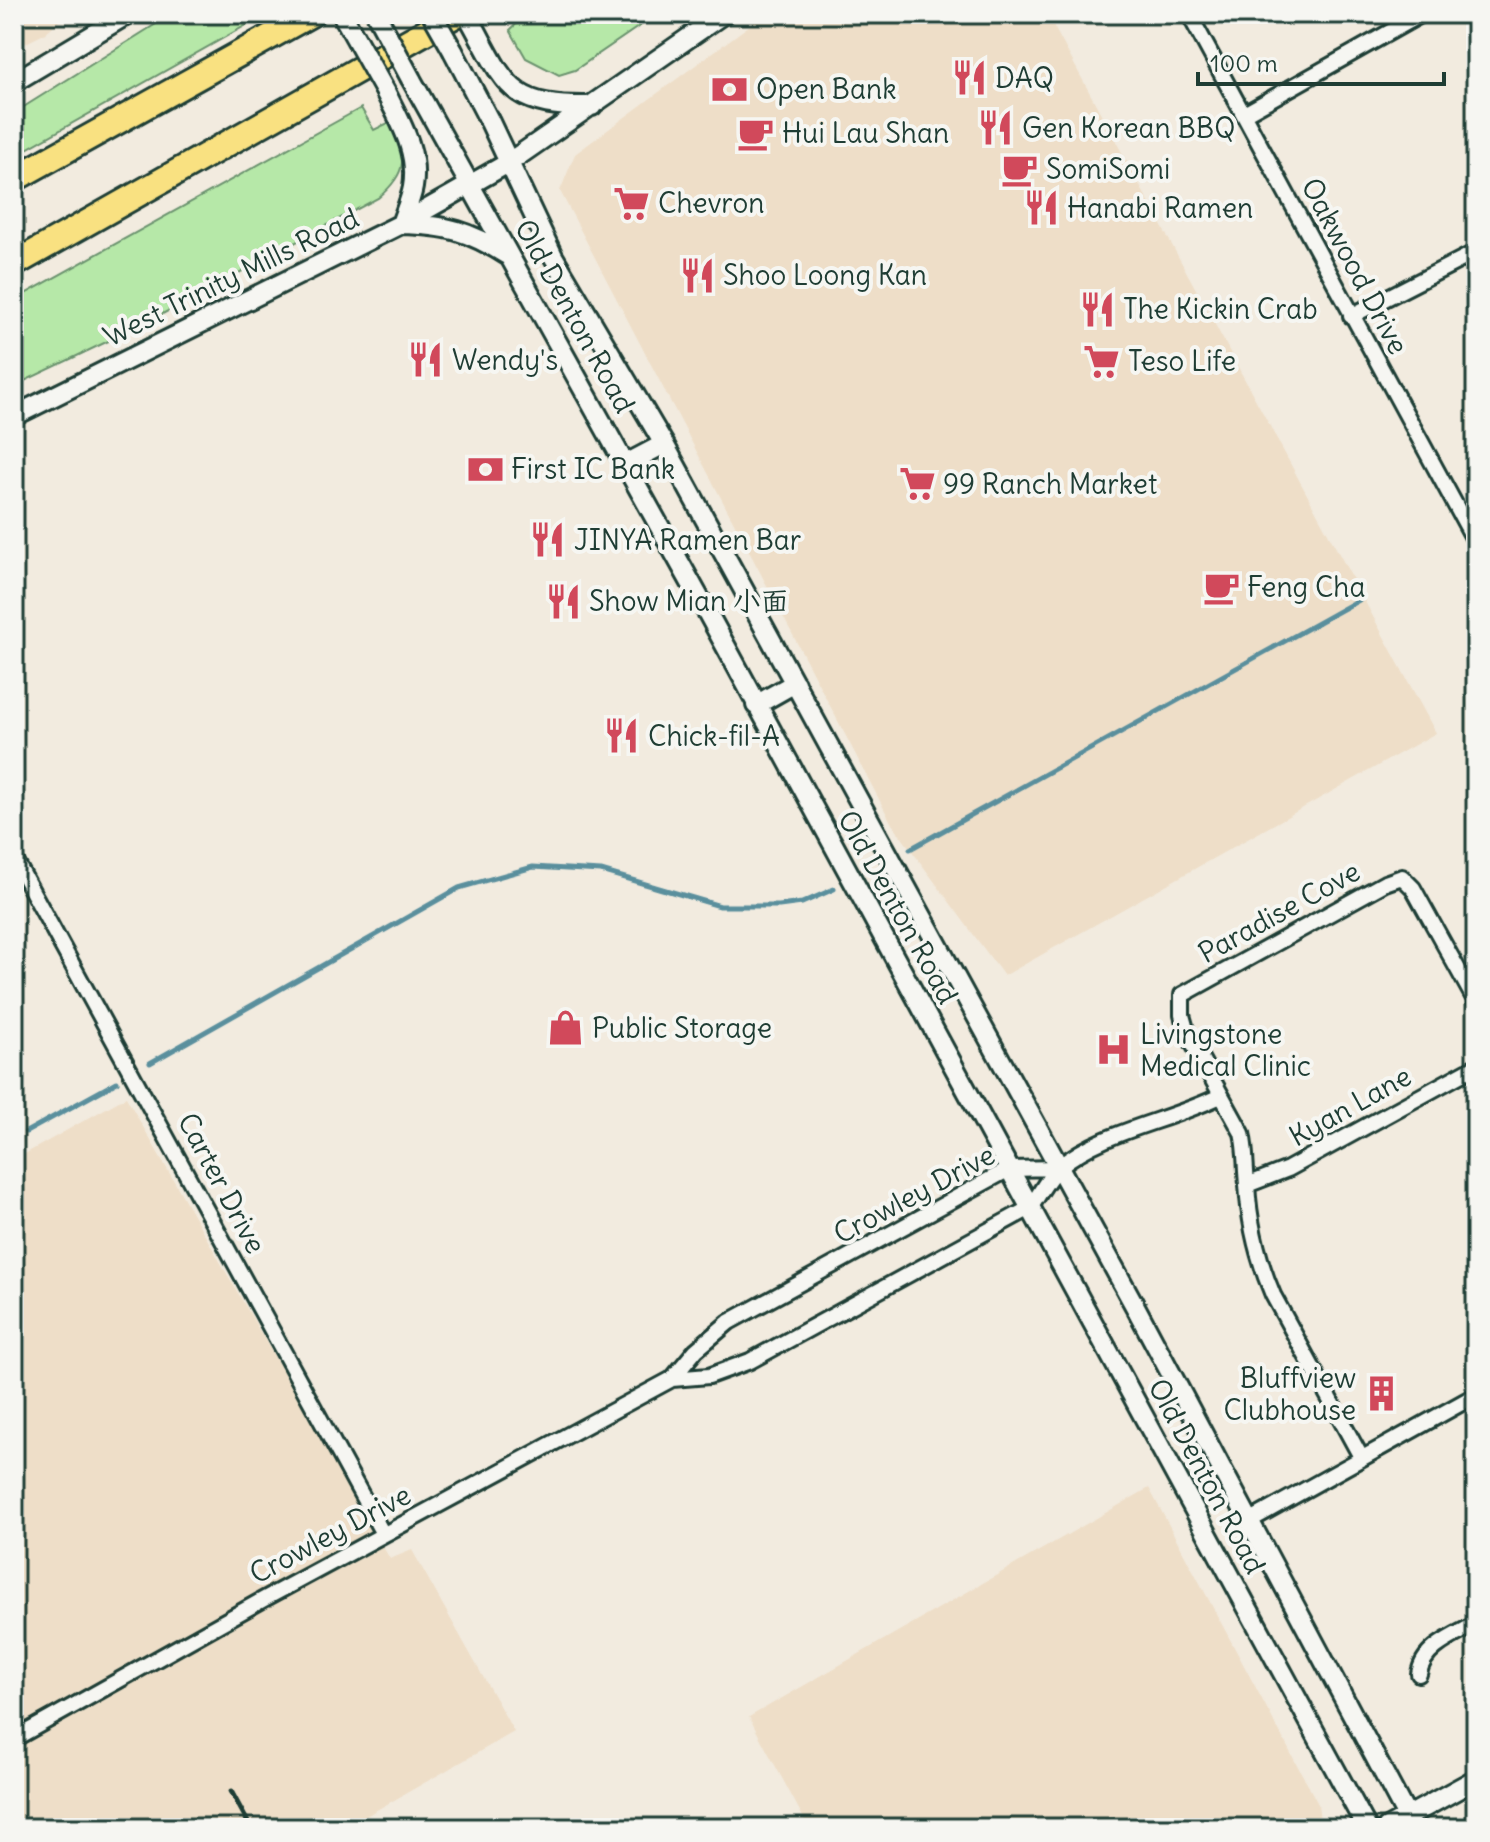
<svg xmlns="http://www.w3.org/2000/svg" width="1490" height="1842" font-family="Delius,'LXGW WenKai TC',sans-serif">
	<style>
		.built { fill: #eedec8 }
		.green { fill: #b6e8a8; stroke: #6a926e; stroke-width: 2 }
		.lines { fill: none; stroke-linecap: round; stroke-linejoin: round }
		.stream { stroke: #5a8f9d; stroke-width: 5 }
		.street-casing { stroke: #1f3d34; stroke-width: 20 }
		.secondary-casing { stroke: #1f3d34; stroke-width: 24 }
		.highway-casing { stroke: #1f3d34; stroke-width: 30 }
		.street { stroke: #f6f6f2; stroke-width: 14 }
		.secondary { stroke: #f6f6f2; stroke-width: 18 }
		.highway { stroke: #f9e181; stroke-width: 24 }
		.rail { stroke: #1f3d34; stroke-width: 5 }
		.secondary-bridge-casing { stroke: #1f3d34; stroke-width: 24; stroke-linecap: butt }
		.secondary-bridge { stroke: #f6f6f2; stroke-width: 18 }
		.labels { text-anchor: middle; stroke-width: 8; stroke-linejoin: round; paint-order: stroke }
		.poi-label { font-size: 28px; fill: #1f3d34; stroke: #f6f6f2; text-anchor: start }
		.street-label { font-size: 28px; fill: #1f3d34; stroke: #f6f6f2 }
	</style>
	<rect width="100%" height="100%" fill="#f2ebdf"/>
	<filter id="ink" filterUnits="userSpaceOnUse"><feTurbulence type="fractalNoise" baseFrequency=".0125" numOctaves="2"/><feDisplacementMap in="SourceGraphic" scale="16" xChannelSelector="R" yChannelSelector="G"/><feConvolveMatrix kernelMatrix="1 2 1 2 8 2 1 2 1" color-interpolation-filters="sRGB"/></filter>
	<g filter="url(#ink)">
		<path class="built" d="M14 14H67L44 34 14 49Z
			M765 14H1047L1436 733 1004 976 892 824 560 191 575 154Z
			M126 1097 390 1559 412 1550 514 1732 345 1828H14V1160Z
			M1149 1488 1318 1804 1321 1828H809L749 1717Z"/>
		<path class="green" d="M172 14H266L14 156V113Z
			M527 14H657L575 70 559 75 526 58 510 30Z
			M361 108 374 130 390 122C407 156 409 172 378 198L140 326 14 386V300Z"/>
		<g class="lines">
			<path class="stream" d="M910 849 1359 600
				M150 1063 459 888 533 867 601 871 720 906H779L802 903 834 889
				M26 1132 117 1082"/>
			<defs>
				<path id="street" d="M1189 14 1476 543
					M1244 114 1422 14
					M1351 316 1476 252
					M14 858 383 1534
					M1247 1185 1288 1169 1476 1066
					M672 1379 709 1376 750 1361 1030 1208C1039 1195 1048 1177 1059 1167 1104 1130 1168 1122 1220 1096
					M1361 1457 1273 1295C1258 1260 1249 1222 1247 1184 1245 1166 1246 1150 1242 1133L1187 1033 1182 1015V995L1385 883 1402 877 1413 888 1476 1002
					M1249 1521 1476 1395
					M1419 1674C1423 1647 1454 1636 1476 1624
					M14 1739 266 1598 672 1379 696 1350 729 1322 1009 1169 1058 1168"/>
				<path id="secondary" d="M467 14C506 83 505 108 592 106
					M453 51 490 122 553 256 664 444 1136 1308 1413 1828
					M411 79 706 610 1367 1828
					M14 82 128 14
					M385 91C400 122 419 151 413 187 411 199 405 212 401 224
					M401 224C447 225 469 231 507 255
					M14 416 401 224 508 163 723 14
					M626 464 664 444
					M756 705 795 683
					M1387 1828 1476 1779"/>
				<path id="highway" d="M14 179 311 14
					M14 264 457 14"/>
			</defs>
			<use href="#street" class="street-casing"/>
			<use href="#secondary" class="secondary-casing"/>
			<use href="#highway" class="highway-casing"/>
			<use href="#street" class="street"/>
			<use href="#secondary" class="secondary"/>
			<use href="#highway" class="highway"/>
			<path class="rail" d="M231 1791 251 1828"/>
			<defs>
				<path id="secondary-bridge" d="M342 14 385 91
					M376 14 411 79
					M432 14 453 51"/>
			</defs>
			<use href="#secondary-bridge" class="secondary-bridge-casing"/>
			<use href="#secondary-bridge" class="secondary-bridge"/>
		</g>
	</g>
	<defs>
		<symbol id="restaurant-bare" viewBox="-9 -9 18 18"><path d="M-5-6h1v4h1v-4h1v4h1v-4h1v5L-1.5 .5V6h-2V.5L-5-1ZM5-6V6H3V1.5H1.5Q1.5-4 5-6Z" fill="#d1495b" stroke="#f6f6f2" stroke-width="2.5" paint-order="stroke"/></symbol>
		<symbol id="bank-bare" viewBox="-9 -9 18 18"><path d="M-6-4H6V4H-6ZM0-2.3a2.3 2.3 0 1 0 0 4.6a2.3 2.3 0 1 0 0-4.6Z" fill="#d1495b" stroke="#f6f6f2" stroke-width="2.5" paint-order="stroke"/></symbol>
		<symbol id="cafe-bare" viewBox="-9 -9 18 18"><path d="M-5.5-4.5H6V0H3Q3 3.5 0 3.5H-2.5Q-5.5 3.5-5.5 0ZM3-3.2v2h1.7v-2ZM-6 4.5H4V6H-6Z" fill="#d1495b" stroke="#f6f6f2" stroke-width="2.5" paint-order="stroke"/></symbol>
		<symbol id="supermarket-bare" viewBox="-9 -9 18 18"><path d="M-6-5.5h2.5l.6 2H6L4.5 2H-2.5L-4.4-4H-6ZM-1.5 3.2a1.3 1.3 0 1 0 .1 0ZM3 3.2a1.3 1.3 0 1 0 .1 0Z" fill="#d1495b" stroke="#f6f6f2" stroke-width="2.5" paint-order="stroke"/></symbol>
		<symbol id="shop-bare" viewBox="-9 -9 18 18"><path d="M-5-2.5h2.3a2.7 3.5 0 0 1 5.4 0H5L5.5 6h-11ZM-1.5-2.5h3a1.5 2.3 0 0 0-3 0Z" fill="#d1495b" stroke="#f6f6f2" stroke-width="2.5" paint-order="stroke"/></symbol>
		<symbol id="hospital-bare" viewBox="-9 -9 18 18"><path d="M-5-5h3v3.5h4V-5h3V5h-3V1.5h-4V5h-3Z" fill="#d1495b" stroke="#f6f6f2" stroke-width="2.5" paint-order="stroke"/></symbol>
		<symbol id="building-bare" viewBox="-9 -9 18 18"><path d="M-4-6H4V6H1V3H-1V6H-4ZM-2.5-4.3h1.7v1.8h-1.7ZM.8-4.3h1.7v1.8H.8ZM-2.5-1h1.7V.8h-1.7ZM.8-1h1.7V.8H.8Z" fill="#d1495b" stroke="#f6f6f2" stroke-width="2.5" paint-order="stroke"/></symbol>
	</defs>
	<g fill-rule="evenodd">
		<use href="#restaurant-bare" x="944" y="52" width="51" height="51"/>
		<use href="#bank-bare" x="704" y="64" width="51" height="51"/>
		<use href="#restaurant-bare" x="970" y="102" width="51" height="51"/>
		<use href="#cafe-bare" x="730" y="108" width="51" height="51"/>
		<use href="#cafe-bare" x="994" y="144" width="51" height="51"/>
		<use href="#supermarket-bare" x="606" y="178" width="51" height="51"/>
		<use href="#restaurant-bare" x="1016" y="182" width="51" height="51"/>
		<use href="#restaurant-bare" x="672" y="250" width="51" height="51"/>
		<use href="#restaurant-bare" x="1072" y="284" width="51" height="51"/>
		<use href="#restaurant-bare" x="400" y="334" width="51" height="51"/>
		<use href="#supermarket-bare" x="1076" y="336" width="51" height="51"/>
		<use href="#bank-bare" x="460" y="444" width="51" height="51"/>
		<use href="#supermarket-bare" x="892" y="458" width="51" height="51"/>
		<use href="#restaurant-bare" x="522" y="514" width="51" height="51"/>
		<use href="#cafe-bare" x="1196" y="562" width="51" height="51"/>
		<use href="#restaurant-bare" x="538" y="576" width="51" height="51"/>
		<use href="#restaurant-bare" x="596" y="710" width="51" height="51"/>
		<use href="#shop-bare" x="540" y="1002" width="51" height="51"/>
		<use href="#hospital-bare" x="1088" y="1024" width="51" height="51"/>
		<use href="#building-bare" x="1356" y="1368" width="51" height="51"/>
	</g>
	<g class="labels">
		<g class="poi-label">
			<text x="995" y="88">DAQ</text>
			<text x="756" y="99">Open Bank</text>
			<text x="1022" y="138">Gen Korean BBQ</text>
			<text x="782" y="143">Hui Lau Shan</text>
			<text x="1046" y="179">SomiSomi</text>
			<text x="658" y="213">Chevron</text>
			<text x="1067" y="218">Hanabi Ramen</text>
			<text x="723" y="285">Shoo Loong Kan</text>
			<text x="1123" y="319">The Kickin Crab</text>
			<text x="452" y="370">Wendy's</text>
			<text x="1128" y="371">Teso Life</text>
			<text x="511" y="479">First IC Bank</text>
			<text x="943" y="494">99 Ranch Market</text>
			<text x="574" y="550">JINYA Ramen Bar</text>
			<text x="1247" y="597">Feng Cha</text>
			<text x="589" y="611">Show Mian 小面</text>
			<text x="648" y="746">Chick-fil-A</text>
			<text x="592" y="1038">Public Storage</text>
			<text x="1140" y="1044">Livingstone<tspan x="1140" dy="32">Medical Clinic</tspan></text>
			<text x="1356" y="1388" text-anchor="end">Bluffview<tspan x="1356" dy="32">Clubhouse</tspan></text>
		</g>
		<g class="street-label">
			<text transform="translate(1355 266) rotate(62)" y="10">Oakwood Drive</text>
			<text transform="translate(231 277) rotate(-26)" y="10">West Trinity Mills Road</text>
			<text transform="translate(575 316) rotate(61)" y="10">Old Denton Road</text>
			<text transform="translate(898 907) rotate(61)" y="10">Old Denton Road</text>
			<text transform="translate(1279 912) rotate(-29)" y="10">Paradise Cove</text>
			<text transform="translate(1350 1106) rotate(-29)" y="10">Kyan Lane</text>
			<text transform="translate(222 1183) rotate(62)" y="10">Carter Drive</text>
			<text transform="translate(914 1194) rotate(-28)" y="10">Crowley Drive</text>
			<text transform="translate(1207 1476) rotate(62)" y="10">Old Denton Road</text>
			<text transform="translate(330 1534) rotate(-28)" y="10">Crowley Drive</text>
		</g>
	</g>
	<rect width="1490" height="1842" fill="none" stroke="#f6f6f2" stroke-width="48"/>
	<rect x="24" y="24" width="1442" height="1794" fill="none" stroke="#1f3d34" stroke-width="3" filter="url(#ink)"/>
	<path d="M1198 72v12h246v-12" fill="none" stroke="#1f3d34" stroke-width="4"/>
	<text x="1210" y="72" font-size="24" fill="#1f3d34" stroke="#f6f6f2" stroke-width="6" paint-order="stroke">100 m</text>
</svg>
